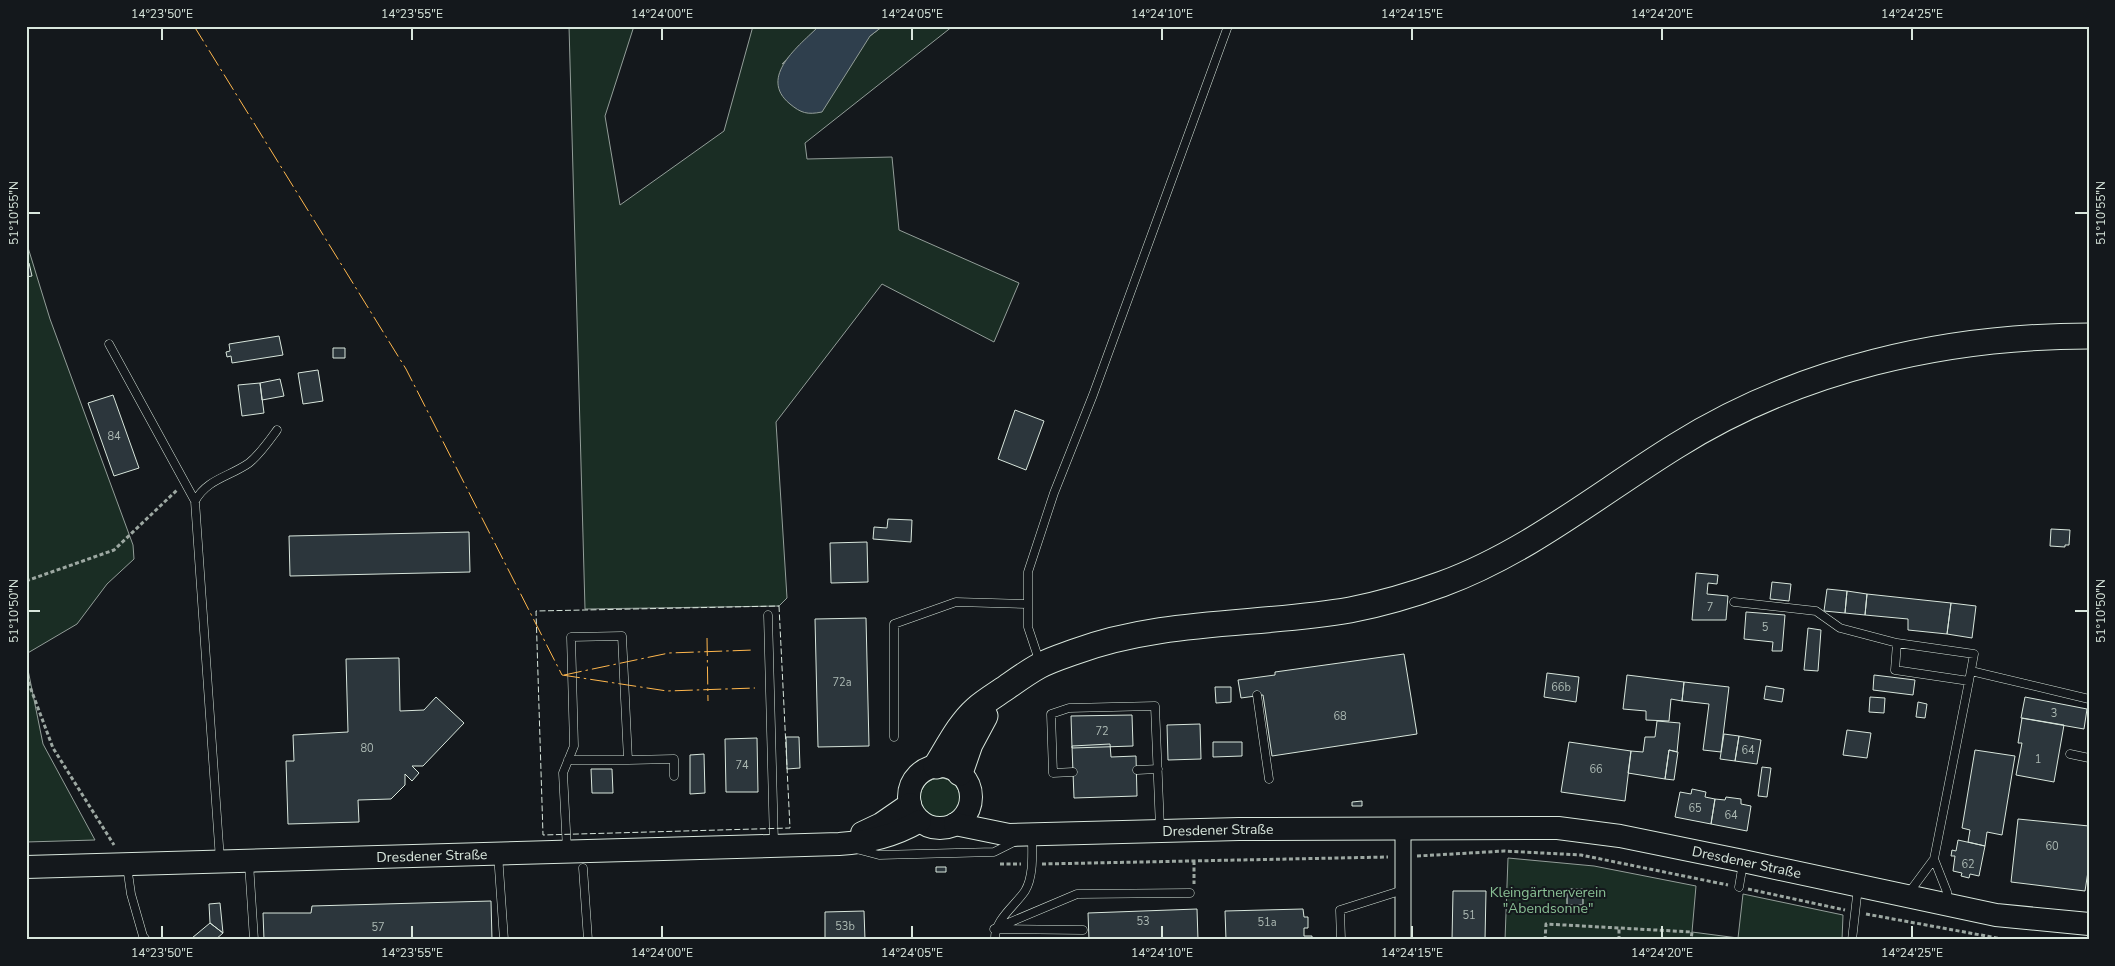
<svg xmlns="http://www.w3.org/2000/svg" width="2115" height="966" font-family="'Nunito Sans',sans-serif">
	<style>
		.green { fill: #1a2d24; stroke: #939e99 }
		.water { fill: #2f3f4d; stroke: #939e99 }
		.building { fill: #2c363c; stroke: #d8e6dc }
		.lines { fill: none; stroke-linecap: round; stroke-linejoin: round }
		.lane-casing { stroke: #d8e6dc; stroke-width: 9 }
		.street-casing { stroke: #d8e6dc; stroke-width: 17 }
		.secondary-casing { stroke: #d8e6dc; stroke-width: 24 }
		.primary-casing { stroke: #d8e6dc; stroke-width: 27 }
		.path { stroke: #9da8a2; stroke-width: 3; stroke-dasharray: 4 2.5; stroke-linecap: butt }
		.lane { stroke: #14181c; stroke-width: 8 }
		.street { stroke: #14181c; stroke-width: 15 }
		.secondary { stroke: #14181c; stroke-width: 22 }
		.primary { stroke: #14181c; stroke-width: 25 }
		.fence { stroke: #d8e6dc; stroke-width: 1; stroke-dasharray: 6 2.5; stroke-linecap: butt }
		.power { stroke: #ffb74d; stroke-width: 1; stroke-dasharray: 18 4 2.5 4; stroke-linecap: butt }
		.ticks { fill: none; stroke: #d8e6dc; stroke-width: 2 }
		.labels { text-anchor: middle; stroke-width: 4; stroke-linejoin: round; paint-order: stroke }
		.number-label { font-size: 11px; fill: #adbab4 }
		.street-label { font-size: 14px; fill: #d8e6dc; stroke: #14181c }
		.park-label { font-size: 14px; fill: #8ac095; stroke: #14181c }
		.neatline { fill: none; stroke: #d8e6dc; stroke-width: 2 }
		.ticks-label { font-size: 12px; text-anchor: middle; fill: #d8e6dc }
	</style>
	<rect width="100%" height="100%" fill="#14181c"/>
	<path class="green" d="M569 26H634L605 116 620 205 724 131 753 26H819L782 64 870 36 883 26H953L805 143 807 159 892 157 899 230 1019 283 994 342 882 284 776 422 787 598 779 606 585 609Z
		M26 241 50 319 133 545 134 559 107 584 77 624 26 654Z
		M26 660 43 744 95 840 26 842Z
		M920 798a20 20 0 1 1 40 0a20 20 0 1 1-40 0Z
		M1508 858 1594 866 1696 886 1692 932 1738 938 1743 894 1843 915 1842 940H1505Z"/>
	<path class="water" d="M819 26H883L870 36 822 112C807 115 801 113 790 104 757 77 800 45 819 26Z"/>
	<path class="building" d="M29 263 32 276 26 277V264Z
		M279 336 283 355 232 363 231 356 227 357 226 352 230 351 229 344Z
		M333 348H345V358H333Z
		M318 370 323 401 303 404 298 373Z
		M280 379 284 396 262 400 260 383Z
		M260 383 264 413 242 416 238 385Z
		M113 395 139 468 114 476 88 403Z
		M1015 410 1044 421 1026 470 998 459Z
		M888 519 912 520 911 542 873 539 874 527 887 528Z
		M2051 529 2070 530 2069 545H2065V547L2050 546Z
		M469 532 470 572 290 576 289 536Z
		M867 542 868 582 831 583 830 543Z
		M1696 573 1718 575 1717 584 1708 583 1707 594 1728 596 1726 620H1692Z
		M1772 582 1791 584 1789 601 1770 599Z
		M1827 589 1847 591 1845 613 1824 611Z
		M1847 591 1867 594 1865 615 1845 613Z
		M1867 594 1951 603 1947 634 1908 630V619L1865 615Z
		M1951 603 1976 606 1972 638 1947 634Z
		M1746 612 1785 615 1782 651H1772L1773 642 1744 639Z
		M866 618 869 746 818 747 815 619Z
		M1808 628 1821 630 1818 671 1804 670Z
		M1404 654 1417 734 1272 756 1263 695 1241 698 1238 680 1275 675V672Z
		M399 658 400 711 424 710 436 697 464 723 423 766H412L419 773 412 781 405 774V785L391 799 358 800 359 822 288 824 286 761H294L293 735 348 732 346 659Z
		M1547 673 1579 677 1576 702 1544 697Z
		M1627 675 1684 682 1682 701 1671 699 1669 721 1646 720V711L1623 709Z
		M1874 675 1915 680 1913 695 1873 690Z
		M1684 682 1729 687 1721 752 1703 750 1709 704 1682 701Z
		M1766 686 1784 689 1782 702 1764 699Z
		M1215 687H1231V702L1216 703Z
		M1870 697 1885 698 1884 713 1869 712Z
		M2025 697 2087 709 2084 729 2021 718Z
		M1918 702 1927 704 1925 718 1916 717Z
		M1132 715 1133 746 1072 748 1071 716Z
		M2022 718 2064 725 2054 782 2016 775 2022 743H2018Z
		M1657 721 1680 723 1677 752 1669 750 1665 779 1628 773 1631 751 1643 752 1645 737H1655Z
		M1200 724 1201 759 1168 760 1167 725Z
		M1847 730 1871 733 1867 758 1843 755Z
		M1724 734 1739 736 1735 761 1720 759Z
		M1739 736 1761 740 1757 764 1735 761Z
		M786 737H799L800 768 787 769Z
		M757 738 758 792H726L725 739Z
		M1213 742H1242V756L1213 757Z
		M1569 742 1631 751 1625 801 1561 792Z
		M1110 744 1111 757 1136 756 1137 796 1074 798 1072 746Z
		M1669 750 1678 752 1674 780 1665 779Z
		M1975 750 2015 756 2002 835 1987 832 1985 846 1968 842 1970 830 1962 828Z
		M704 754 705 793 690 794V755Z
		M1762 767 1771 768 1767 797 1758 796Z
		M591 769H612L613 793H592Z
		M1692 789 1706 792 1705 797 1715 799 1711 824 1675 817 1680 792 1691 794Z
		M1726 797 1741 799V804L1751 806 1747 831 1711 824 1715 799 1725 800Z
		M1362 801V806H1352V802Z
		M2018 819 2089 826V865L2085 891 2011 882Z
		M1958 840 1985 846 1979 876 1970 874 1969 878 1961 876 1962 873 1953 871 1955 856H1951L1952 850 1956 851Z
		M936 867H946V872H936Z
		M1567 889H1583V905H1567Z
		M1453 891H1486L1485 940H1452Z
		M491 901 492 940H264L263 913H311L312 906Z
		M220 903 223 933 210 923 209 904Z
		M1197 909 1198 940H1089L1088 913Z
		M1303 909 1304 917H1308V928H1304V936H1312V940H1226L1225 911Z
		M864 911 865 940H825V912Z
		M210 923 223 933 215 940H193L192 938Z"/>
	<g class="lines">
		<defs>
			<path id="lane" d="M109 344 195 501 220 860
				M195 501C207 479 229 477 249 463 260 454 269 441 277 430
				M1734 602 1816 611 1840 628 1897 643
				M768 615 774 843
				M1040 663 1028 627V572L1054 493 1093 395 1228 26
				M1971 671 2089 699
				M1257 695 1269 779
				M894 737V624L956 602 1027 604
				M2070 754 2089 758
				M628 760 674 759V776
				M1137 770 1158 769
				M1073 772 1053 773 1051 714 1069 708 1155 706 1160 828
				M567 850 563 773 574 746 571 637 622 636 628 760H568
				M860 850 879 855 994 852 1016 841
				M498 854 504 940
				M1934 859 1947 892 1948 902
				M249 863 254 940
				M127 866 131 894 143 936 146 940
				M583 868 588 940
				M1739 887 1743 863
				M1908 894 1934 859 1969 681 1974 654 1897 643 1895 670 1969 681
				M1083 930 994 929 1077 894 1190 893
				M995 940C994 920 1014 907 1025 891 1034 876 1032 853 1032 836
				M1341 940 1340 910 1403 890
				M1852 940 1858 887"/>
			<path id="street" d="M1403 940V829"/>
			<g id="secondary">
				<circle cx="940" cy="797" r="31"/>
				<path id="s1" d="M955 824 1009 835 1239 829 1558 828 1620 836 1743 861 1996 915 2089 924"/>
				<path d="M862 833 881 824 910 804"/>
				<path id="s2" d="M26 867 839 844C869 842 894 836 920 821"/>
			</g>
			<path id="primary" d="M936 766C948 747 959 724 976 709 985 701 997 694 1007 687 1017 680 1028 672 1039 666 1050 660 1063 656 1074 652 1163 619 1258 626 1350 610 1381 604 1412 595 1442 584 1527 553 1600 493 1676 446 1799 369 1945 336 2089 336
				M960 773 970 744 985 716"/>
		</defs>
		<use href="#lane" class="lane-casing"/>
		<use href="#street" class="street-casing"/>
		<use href="#secondary" class="secondary-casing"/>
		<use href="#primary" class="primary-casing"/>
		<path class="path" d="M26 581 114 550 177 490
			M26 676 53 748 114 845
			M1417 856 1504 851 1581 855 1728 885
			M1194 861V884
			M1000 864H1021
			M1042 864 1388 857
			M1748 889 1845 910
			M1866 914 2008 940
			M1545 940 1546 924 1692 932 1691 940
			M1619 940V928
			M1732 940V937"/>
		<use href="#lane" class="lane"/>
		<use href="#street" class="street"/>
		<use href="#secondary" class="secondary"/>
		<use href="#primary" class="primary"/>
		<path class="fence" d="M779 606 790 828 543 835 536 611Z"/>
		<path class="power" d="M194 26 406 369 562 675
			M707 638 708 701
			M562 675 667 691 755 688
			M564 675 669 653 754 650"/>
	</g>
	<path class="ticks" d="M162 28V40M412 28V40M662 28V40M912 28V40M1162 28V40M1412 28V40M1662 28V40M1912 28V40M28 213H40M2075 213H2088M28 611H40M2075 611H2088M162 926V938M412 926V938M662 926V938M912 926V938M1162 926V938M1412 926V938M1662 926V938M1912 926V938"/>
	<g class="labels">
		<g class="number-label">
			<text x="114" y="440">84</text>
			<text x="1710" y="611">7</text>
			<text x="1765" y="631">5</text>
			<text x="842" y="686">72a</text>
			<text x="1561" y="691">66b</text>
			<text x="2054" y="717">3</text>
			<text x="1340" y="720">68</text>
			<text x="1102" y="735">72</text>
			<text x="367" y="752">80</text>
			<text x="1748" y="754">64</text>
			<text x="2038" y="763">1</text>
			<text x="742" y="769">74</text>
			<text x="1596" y="773">66</text>
			<text x="1695" y="812">65</text>
			<text x="1731" y="819">64</text>
			<text x="2052" y="850">60</text>
			<text x="1968" y="868">62</text>
			<text x="1469" y="919">51</text>
			<text x="1143" y="925">53</text>
			<text x="1267" y="926">51a</text>
			<text x="845" y="930">53b</text>
			<text x="378" y="931">57</text>
		</g>
		<g class="street-label">
			<text dy="5" stroke="none"><textPath href="#s1" startOffset="264">Dresdener Straße</textPath></text>
			<text dy="5" stroke="none"><textPath href="#s2" startOffset="406">Dresdener Straße</textPath></text>
			<text dy="5" stroke="none"><textPath href="#s1" startOffset="796">Dresdener Straße</textPath></text>
		</g>
		<g class="park-label">
			<text x="1548" y="897">Kleingärtnerverein<tspan x="1548" dy="16">"Abendsonne"</tspan></text>
		</g>
	</g>
	<rect width="2115" height="966" fill="none" stroke="#14181c" stroke-width="55"/>
	<rect x="28" y="28" width="2060" height="910" class="neatline"/>
	<g class="ticks-label">
		<text x="162" y="18">14°23'50"E</text>
		<text x="412" y="18">14°23'55"E</text>
		<text x="662" y="18">14°24'00"E</text>
		<text x="912" y="18">14°24'05"E</text>
		<text x="1162" y="18">14°24'10"E</text>
		<text x="1412" y="18">14°24'15"E</text>
		<text x="1662" y="18">14°24'20"E</text>
		<text x="1912" y="18">14°24'25"E</text>
		<text transform="translate(14 213) rotate(-90)" y="4">51°10'55"N</text>
		<text transform="translate(2101 213) rotate(-90)" y="4">51°10'55"N</text>
		<text transform="translate(14 611) rotate(-90)" y="4">51°10'50"N</text>
		<text transform="translate(2101 611) rotate(-90)" y="4">51°10'50"N</text>
		<text x="162" y="957">14°23'50"E</text>
		<text x="412" y="957">14°23'55"E</text>
		<text x="662" y="957">14°24'00"E</text>
		<text x="912" y="957">14°24'05"E</text>
		<text x="1162" y="957">14°24'10"E</text>
		<text x="1412" y="957">14°24'15"E</text>
		<text x="1662" y="957">14°24'20"E</text>
		<text x="1912" y="957">14°24'25"E</text>
	</g>
</svg>
